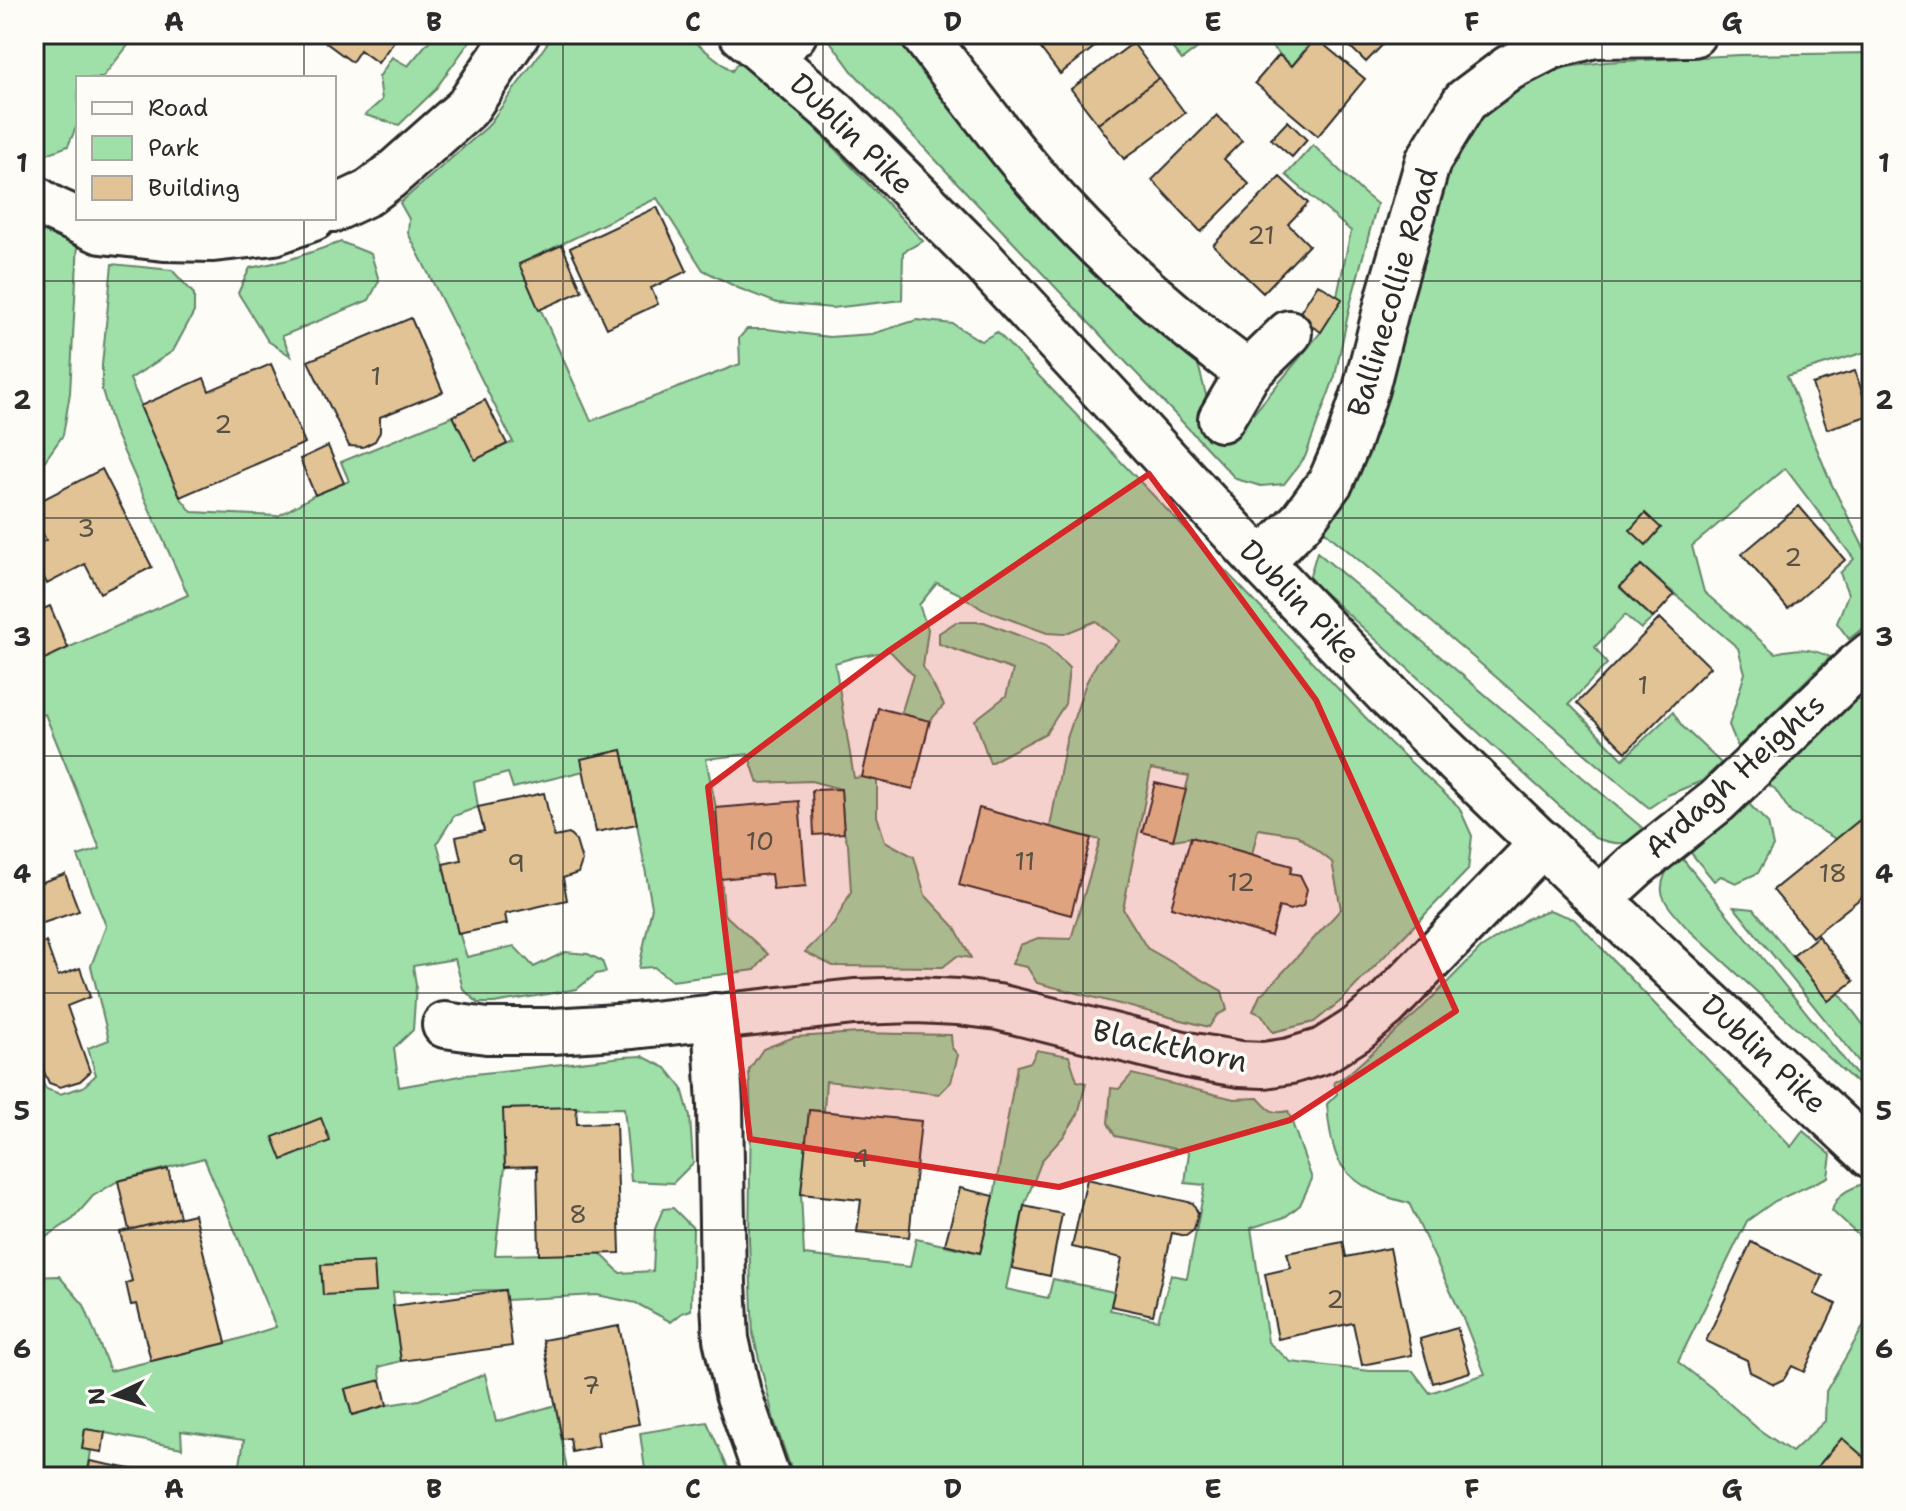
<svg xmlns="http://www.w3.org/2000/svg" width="1906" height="1511" font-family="'Shantell Sans',sans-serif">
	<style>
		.green { fill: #9fdfa8; stroke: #65856a; stroke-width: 2 }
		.building { fill: #e2c395; stroke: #2b2b2b; stroke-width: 2 }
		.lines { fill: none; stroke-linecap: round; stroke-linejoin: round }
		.minor-casing { stroke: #2b2b2b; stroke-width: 50 }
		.tertiary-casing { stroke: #2b2b2b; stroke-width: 50 }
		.minor { stroke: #fdfcf7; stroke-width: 44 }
		.tertiary { stroke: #fdfcf7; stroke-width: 44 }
		.marked { fill: #d62828; fill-opacity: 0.2; stroke: #d62828; stroke-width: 6; stroke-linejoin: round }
		.grid { fill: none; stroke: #2b2b2b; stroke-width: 2; stroke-opacity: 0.55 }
		.labels { text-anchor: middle; stroke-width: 7; stroke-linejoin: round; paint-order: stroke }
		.number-label { font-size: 26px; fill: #595146 }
		.street-label { font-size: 30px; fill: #2b2b2b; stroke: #fdfcf7 }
		.neatline { fill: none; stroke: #2b2b2b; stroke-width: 3 }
		.grid-label { font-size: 26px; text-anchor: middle; font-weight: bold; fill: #2b2b2b }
	</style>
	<rect width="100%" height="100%" fill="#fdfcf7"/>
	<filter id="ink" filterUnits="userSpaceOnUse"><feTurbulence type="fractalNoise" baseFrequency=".0125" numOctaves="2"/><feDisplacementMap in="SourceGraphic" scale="16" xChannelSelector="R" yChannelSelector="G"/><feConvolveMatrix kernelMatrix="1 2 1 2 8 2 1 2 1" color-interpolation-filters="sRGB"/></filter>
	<g filter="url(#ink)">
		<path class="green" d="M34 34H129L130 43 102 78H78V123L68 146 34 159Z
			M435 34H475L434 91 399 125 365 115 382 100 379 77 392 57 408 66Z
			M554 34H684L732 71 741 58 788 100 923 241 903 252 902 300 832 308 777 303 738 288 703 270 657 198 520 264 591 421 740 364 739 338 747 329H767L829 337 872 334 917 320 953 324 981 341 997 332 1389 742 1459 807 1472 836 1468 870 1342 1000 1314 1022 1273 1032 1262 1015 1253 1011 1260 995 1273 983 1341 909 1332 862 1297 835 1258 829 1252 855 1192 837 1173 840 1189 776 1151 769 1123 909 1147 948 1222 991 1227 1010 1217 1015 1209 1027 1037 983 1027 967 1012 964 1020 945 1038 938 1071 939 1100 840 1050 827 1066 741 1086 683 1098 661 1119 641 1096 621 1064 634 1047 633 982 609 958 593 937 583 919 605 928 629 923 667 944 705 930 721 901 714 913 675 890 651 855 657 835 663 854 778 862 777 877 780V816L885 841 914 857 925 895 955 927 971 958 957 956 943 967 833 966 805 952 834 924 851 892 848 844 844 833 841 789 811 781 758 783 748 754 706 759 716 808 724 914 768 954 755 970 672 981 654 967 639 968 652 907 637 824 622 750 582 759 584 771 513 788 508 773 474 782 478 807 454 816 437 843C449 881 453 920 467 957L514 946 534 967 565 952 588 954 602 961 606 972 596 974 577 989 494 1003H478L463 989 455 959 413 966 416 985 413 1030 394 1048 399 1087 466 1075 623 1057 642 1056 666 1068 682 1088 690 1117 693 1163 673 1183 631 1181 624 1108 504 1109 505 1167 495 1255 600 1253 620 1273 653 1271 655 1229 663 1209 673 1208 693 1228 691 1310 682 1313 671 1322 636 1303 597 1295 506 1300 504 1290 393 1292 401 1361 379 1367 381 1380 345 1390 352 1415 387 1405 419 1400 485 1374 496 1422 556 1405 568 1477H238L244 1440 181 1431 182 1448 85 1429 82 1448 91 1451 87 1477H34V1277L59 1276 84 1305 110 1371 226 1343 276 1327 204 1158 118 1181 93 1196 73 1219 43 1239 34 1241V1073L37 1072 46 1089 60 1094 83 1087 96 1075 88 1048 109 1040 91 966 106 926 78 856 100 849 45 714 34 717V653L38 661 188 595 114 430 102 390V365L112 264 172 270 194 294V312L173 351 130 379 180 497 192 512 278 516 315 495 349 481 341 462 453 416 475 459 513 442 408 233 409 219 400 203 487 127Z
			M835 34H897L1024 199 1074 252 1198 364 1206 395 1202 419 1235 436 1321 332 1341 300 1337 296 1351 231 1286 175 1313 145 1361 191 1377 204 1350 305 1335 376 1305 457 1284 484 1261 486 1236 479 852 71 830 41Z
			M1161 34H1198L1204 43 1182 60Z
			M1258 34H1318L1292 66Z
			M1872 53V350L1787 376 1831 483 1872 564V621L1849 639 1837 623 1848 594 1840 573 1854 559 1785 468 1692 546 1704 592 1775 653C1798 648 1809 647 1830 657L1738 747 1729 725 1745 673 1738 648 1641 565 1620 588 1653 618 1641 629 1625 615 1595 647 1607 664 1569 704 1623 759 1673 712 1682 726 1721 763 1702 781 1668 795 1649 808C1540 716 1434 622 1324 531L1347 488 1450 167 1480 118 1517 87 1566 67 1605 62 1740 55Z
			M34 217 78 242 70 393 63 435 41 466 34 469Z
			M341 242 371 254 379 281 369 300 282 336 291 356 268 341 238 293 250 268 288 260Z
			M1317 552 1646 831C1630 847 1615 845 1595 838L1309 579Z
			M956 622H984L1046 646 1069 668 1065 704 1046 733 990 763 975 720 1006 696 1013 670 939 644V633Z
			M1872 672V759L1870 762 1872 765V810L1836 839 1791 813 1775 789 1761 780Z
			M1744 799 1768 823 1773 846 1758 873 1736 883 1721 876 1714 881 1691 853Z
			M1677 852 1872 1094V1097L1686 927C1657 894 1654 891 1677 852Z
			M1734 907 1754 909 1828 1001 1839 993 1872 1036V1078Z
			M1549 910 1574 919 1791 1147 1803 1131 1831 1155 1828 1177 1775 1201 1747 1221 1678 1362 1712 1388 1758 1429 1792 1452 1825 1421 1826 1391 1863 1327 1872 1300V1477H794L774 1420 753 1334 749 1238 751 1115 749 1070 763 1049 794 1037 860 1033 951 1035 952 1048 958 1055 951 1082 939 1094 826 1081 824 1111 809 1110 801 1194 804 1255 910 1267 916 1239 980 1253 994 1196 1017 1066 1031 1062 1037 1050 1069 1056 1077 1081 1086 1083 1078 1114 1063 1137 1042 1160 1024 1206 1006 1289 1048 1298 1053 1279 1114 1292 1110 1310 1158 1320 1171 1275 1187 1278 1205 1185 1185 1183 1189 1152 1115 1136 1108 1123 1111 1088 1119 1089 1132 1074 1234 1099 1258 1098C1268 1109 1272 1115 1288 1111L1312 1179 1300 1205 1285 1217 1251 1228 1268 1342 1291 1362 1370 1371H1413L1430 1393 1485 1374 1463 1318 1409 1203C1386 1198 1357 1187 1342 1166 1332 1153 1328 1121 1327 1104L1337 1094 1334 1082 1346 1076 1418 1012 1481 948 1528 918Z
			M1865 1183 1872 1190V1248L1832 1211C1836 1194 1849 1189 1865 1183Z
			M707 1422 732 1477H646L640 1433Z"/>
		<path class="building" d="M304 34H399L378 63 360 50 352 62 314 34 311 39Z
			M1036 34H1111L1060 74 1032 37Z
			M1337 34H1393L1366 62Z
			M1316 38 1365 79 1318 136 1255 83 1279 55 1292 66Z
			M1133 43 1159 78 1098 124 1071 89Z
			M1159 78 1185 113 1124 159 1098 124Z
			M1217 115 1242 141 1224 159 1249 184 1201 232 1152 180Z
			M1288 121 1307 140 1292 157 1271 139Z
			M1280 177 1308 203 1288 224 1309 245 1263 293 1213 245Z
			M657 207 687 271 651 288 658 304 607 328 570 248Z
			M562 245 582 291 539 310 519 264Z
			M1318 284 1342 299 1321 332 1297 317Z
			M411 318 443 392 380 417V432L375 441 363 447 349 446 308 361Z
			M271 364 305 443 180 497 140 406 204 378 209 391Z
			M1855 371 1870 415 1827 429 1812 384Z
			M485 400 507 444 475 460 453 416Z
			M328 446 344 483 315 495 300 459Z
			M102 469 152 567 100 593 85 564 47 584 34 557V547L46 540 34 516V504Z
			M1799 506 1845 560 1788 609 1742 554Z
			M1645 513 1661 528 1646 545 1630 530Z
			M1641 565 1674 595 1653 618 1620 587Z
			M50 606 68 648 38 662 34 653V613Z
			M1660 618 1710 667 1626 752 1577 703Z
			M878 708 930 721 913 789 862 777Z
			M622 750 637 824 596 832 581 759Z
			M1155 783 1186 790 1173 840 1142 832Z
			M841 789 844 833 814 835 812 790Z
			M544 793 554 837 569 834 576 841 582 861 578 873 563 878 567 900 505 914 507 924 458 934 443 864 461 860 456 837 484 831 478 807Z
			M799 801 806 886 773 889 771 874 721 879 716 808Z
			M979 808 1091 838 1071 915 959 885Z
			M1872 810V889L1812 937 1773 890Z
			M1191 837 1292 866 1290 873 1300 875 1307 889 1303 906 1290 910 1279 907 1271 936 1171 907Z
			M65 874 79 911 34 926V885Z
			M1818 936 1854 981 1828 1001 1793 956Z
			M46 942 58 976 80 968 90 997 67 1006 90 1072 80 1081 60 1087 49 1083 40 1063 34 1065V946Z
			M576 1107 577 1124 616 1123 620 1253 539 1255 537 1166 505 1167 503 1109Z
			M809 1110 921 1121 909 1237 857 1232 861 1200 801 1194Z
			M321 1118 330 1141 282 1160 273 1137Z
			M168 1169 180 1217 129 1230 118 1181Z
			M1087 1179 1193 1203 1198 1213 1194 1230 1186 1236 1172 1233 1153 1315 1111 1306 1122 1258 1072 1247Z
			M960 1188 994 1196 980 1253 945 1244Z
			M1024 1206 1062 1214 1050 1276 1012 1268Z
			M194 1214 226 1343 151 1361 137 1304 131 1305 126 1283 132 1281 120 1232Z
			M1343 1242 1346 1257 1390 1248 1412 1355 1362 1365 1353 1323 1278 1339 1265 1274 1291 1268 1287 1253Z
			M1751 1242 1823 1276 1814 1294 1836 1304 1804 1372 1792 1366 1784 1379 1774 1384 1750 1372 1747 1360 1706 1341Z
			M374 1262 376 1292 323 1295 321 1265Z
			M505 1290 512 1346 401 1361 393 1306Z
			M619 1326 639 1424 597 1432 599 1446 572 1452 570 1438 562 1439 543 1340Z
			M1457 1328 1470 1372 1433 1383 1420 1339Z
			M381 1380 387 1405 352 1415 345 1389Z
			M85 1429 105 1432 102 1452 82 1449Z
			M1842 1438 1872 1464V1477H1818L1813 1472Z
			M90 1461 171 1477H87Z"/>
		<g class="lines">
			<defs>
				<path id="minor" d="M923 34C959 81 994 129 1032 174 1095 249 1170 315 1248 373
					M770 56 794 34
					M34 198 50 208 101 231 164 238 213 239 274 232 313 218
					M334 209 368 193 388 178 467 108 517 34
					M1221 419 1248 373 1289 333
					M1261 562 1301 522 1331 481 1348 442 1366 389 1390 294 1428 161 1465 101 1509 68 1552 46 1595 35 1693 34
					M1599 899 1635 866 1717 801 1855 668 1872 654
					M715 1016 720 1105 723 1283 726 1339 738 1393 767 1477
					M445 1025 487 1031H553L633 1026 854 1002 916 1000 958 1002 998 1007 1187 1055 1240 1064 1264 1065 1290 1061 1323 1051 1356 1030 1386 1005 1543 843"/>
				<path id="tertiary" d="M742 34 835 113 983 261 1261 562 1393 700 1599 899 1872 1156"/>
			</defs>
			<use href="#minor" class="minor-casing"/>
			<use href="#tertiary" class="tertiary-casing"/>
			<use href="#minor" class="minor"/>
			<use href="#tertiary" class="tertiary"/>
		</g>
	</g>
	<path class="marked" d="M1149 474 1316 700 1456 1011 1290 1120 1059 1187 750 1139 708 787 890 650Z"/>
	<path class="grid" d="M304 34V78M563 34V1477M823 34V1477M1083 34V1477M1343 34V1477M1602 34V1477M304 218V1477M34 281H1872M34 518H1872M34 756H1872M34 993H1872M34 1230H1872"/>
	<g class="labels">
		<g class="number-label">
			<text x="1261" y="244">21</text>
			<text x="376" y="385">1</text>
			<text x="223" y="433">2</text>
			<text x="86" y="537">3</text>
			<text x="1793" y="566">2</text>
			<text x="1643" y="694">1</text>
			<text x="760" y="850">10</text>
			<text x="1025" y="870">11</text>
			<text x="516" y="872">9</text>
			<text x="1833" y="882">18</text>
			<text x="1241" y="891">12</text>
			<text x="861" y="1167">4</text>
			<text x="578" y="1223">8</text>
			<text x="1335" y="1308">2</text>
			<text x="591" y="1394">7</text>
		</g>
		<g class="street-label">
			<text transform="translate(852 134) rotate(44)" y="10">Dublin Pike</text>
			<text transform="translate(1393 292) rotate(-74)" y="10">Ballinecollie Road</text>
			<text transform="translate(1300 602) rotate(46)" y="10">Dublin Pike</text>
			<text transform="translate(1735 776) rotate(-42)" y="10">Ardagh Heights</text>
			<text transform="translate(1170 1046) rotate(12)" y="10">Blackthorn</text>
			<text transform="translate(1764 1054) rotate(43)" y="10">Dublin Pike</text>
		</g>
	</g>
	<rect width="1906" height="1511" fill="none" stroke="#fdfcf7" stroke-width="88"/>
	<rect x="76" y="76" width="260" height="144" fill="#fdfcf7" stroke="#a9a8a5" stroke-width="2"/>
	<rect x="92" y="102" width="40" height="12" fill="#fdfcf7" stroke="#a9a8a5" stroke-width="2"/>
	<text x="148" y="116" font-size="24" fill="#2b2b2b">Road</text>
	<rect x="92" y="136" width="40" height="24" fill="#9fdfa8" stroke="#a9a8a5" stroke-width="2"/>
	<text x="148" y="156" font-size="24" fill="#2b2b2b">Park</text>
	<rect x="92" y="176" width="40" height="24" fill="#e2c395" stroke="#a9a8a5" stroke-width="2"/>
	<text x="148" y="196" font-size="24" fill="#2b2b2b">Building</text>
	<g transform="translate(116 1395) rotate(266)" stroke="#fdfcf7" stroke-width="6" paint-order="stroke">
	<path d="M0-6L14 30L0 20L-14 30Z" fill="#2b2b2b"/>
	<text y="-12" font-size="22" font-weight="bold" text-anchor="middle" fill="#2b2b2b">N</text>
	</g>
	<rect x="44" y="44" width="1818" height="1423" class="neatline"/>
	<g class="grid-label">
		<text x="174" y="31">A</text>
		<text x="434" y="31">B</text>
		<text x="693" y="31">C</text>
		<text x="953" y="31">D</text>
		<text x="1213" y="31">E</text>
		<text x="1472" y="31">F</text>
		<text x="1732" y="31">G</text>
		<text x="22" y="172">1</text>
		<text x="1884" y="172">1</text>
		<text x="22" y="409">2</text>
		<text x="1884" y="409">2</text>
		<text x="22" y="646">3</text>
		<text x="1884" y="646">3</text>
		<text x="22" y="883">4</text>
		<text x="1884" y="883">4</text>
		<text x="22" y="1120">5</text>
		<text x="1884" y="1120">5</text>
		<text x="22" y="1358">6</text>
		<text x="1884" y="1358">6</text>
		<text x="174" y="1498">A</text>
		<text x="434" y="1498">B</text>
		<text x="693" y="1498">C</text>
		<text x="953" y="1498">D</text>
		<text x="1213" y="1498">E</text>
		<text x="1472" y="1498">F</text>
		<text x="1732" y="1498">G</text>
	</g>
</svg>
